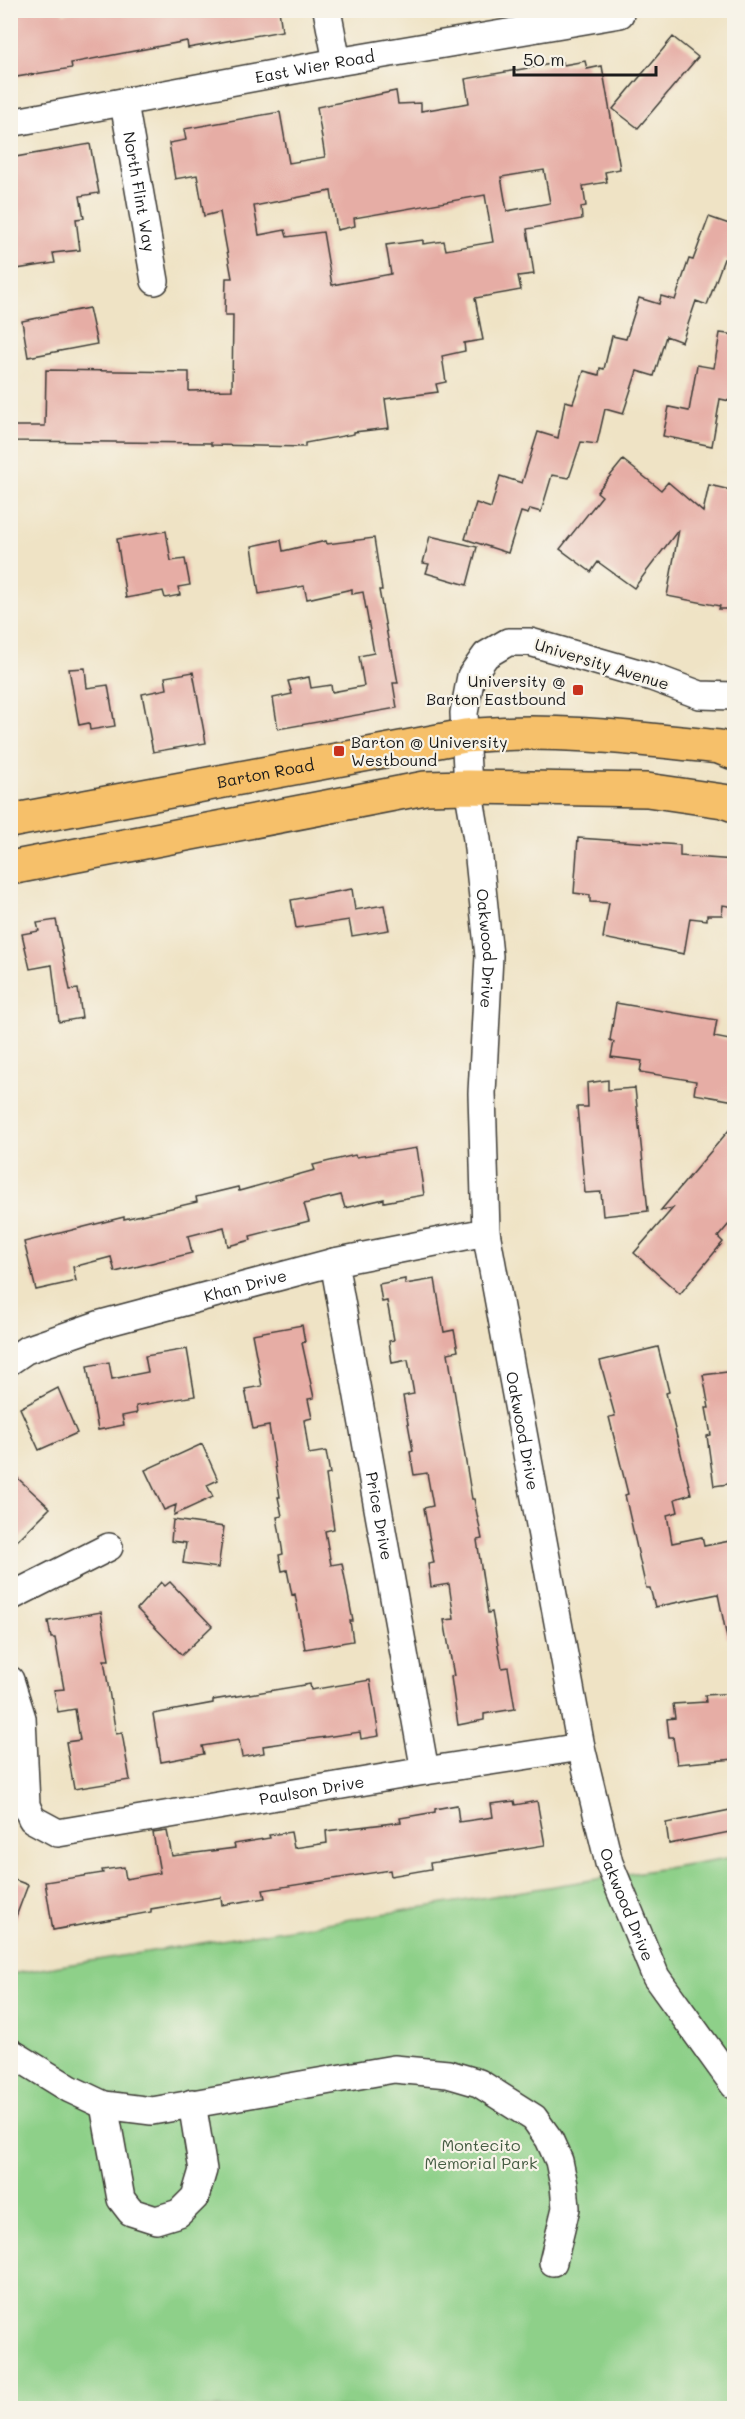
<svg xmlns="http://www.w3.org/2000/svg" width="745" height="2419" font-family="Mali,sans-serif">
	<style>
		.green { fill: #8ed089; stroke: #557652; stroke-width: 1.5 }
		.building { fill: #e6ada5; fill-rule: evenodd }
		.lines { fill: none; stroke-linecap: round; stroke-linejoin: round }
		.minor-casing { stroke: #3c3a35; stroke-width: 30 }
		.major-casing { stroke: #3c3a35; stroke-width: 36 }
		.minor { stroke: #fff; stroke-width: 27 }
		.major { stroke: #f6c06b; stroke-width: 33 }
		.poi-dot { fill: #c8321e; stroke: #f7f3e8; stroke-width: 2 }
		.labels { text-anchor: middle; stroke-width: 4.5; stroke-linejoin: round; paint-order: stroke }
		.street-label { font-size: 16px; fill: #1c1c1c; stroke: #f7f3e8 }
		.poi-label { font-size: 16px; fill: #1c1c1c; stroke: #f7f3e8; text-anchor: end }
		.park-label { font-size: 16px; fill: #445b42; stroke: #f7f3e8 }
	</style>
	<rect width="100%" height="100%" fill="#f7f3e8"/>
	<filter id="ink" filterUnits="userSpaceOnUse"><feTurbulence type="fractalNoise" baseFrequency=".0167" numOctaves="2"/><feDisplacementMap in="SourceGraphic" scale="12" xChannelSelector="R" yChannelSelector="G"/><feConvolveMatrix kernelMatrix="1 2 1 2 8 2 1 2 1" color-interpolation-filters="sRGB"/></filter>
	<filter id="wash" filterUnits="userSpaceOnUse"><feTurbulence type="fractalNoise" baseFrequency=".008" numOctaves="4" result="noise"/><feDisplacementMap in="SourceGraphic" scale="24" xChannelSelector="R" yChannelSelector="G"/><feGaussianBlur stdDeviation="1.35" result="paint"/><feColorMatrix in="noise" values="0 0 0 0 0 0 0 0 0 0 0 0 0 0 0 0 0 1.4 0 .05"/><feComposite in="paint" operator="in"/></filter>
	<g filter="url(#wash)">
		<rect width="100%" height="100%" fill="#efe3c5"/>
		<path class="green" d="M734 1857V2408H11V1974Z"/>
		<g id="blocks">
			<path class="building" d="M10 10H62L63 14 83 10H279L282 31 188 48 187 41 71 63 72 68 10 78Z
				M673 37 698 57 638 128 613 109Z
				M585 61 587 69 602 66 620 169 605 172 607 182 583 186 586 206 581 207 582 219 527 229 534 274 518 276 521 290 475 298 483 340 464 343 465 351 442 356 446 382 436 384 438 392 385 399 389 428 354 432V434L305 443V447L211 445V443L10 441V426H45L46 370 189 372V391L232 390 233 315H225L226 278H232L220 212 204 216 197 175 175 179 169 143 186 140 184 129 280 112 289 163 325 157 317 107 396 91 398 104 421 103V111L469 103 465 79 563 62V65ZM544 170 550 203 507 211 501 177ZM331 191 337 230 355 226 354 218 485 195 493 242 446 250 444 241 423 244V240L386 245 391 274 332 285 323 232 287 237 285 230 259 235 254 206Z
				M90 144 99 193 80 196 84 218 76 219 80 250 53 253 55 263 10 270V158Z
				M709 217 735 226V263L724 259 707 305 696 301 682 342 666 336 654 376 637 371 623 414 605 409 597 444 581 442 569 478 552 475 541 512 530 509 528 514 521 512 508 553 465 539 476 503 491 508 500 476 522 483 538 432 558 438 565 401 573 403 584 371 599 375 600 368 604 369 612 336 626 339 639 298 659 304 661 296 675 300 689 259 693 260Z
				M89 308 97 344 28 357 22 321Z
				M720 333 735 335V379L730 401 720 399 712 446 663 436 669 407 689 411 697 365 714 368Z
				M623 460 661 490 668 482 703 512 709 485 735 491V609H719L720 606 667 596 679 529 634 588 598 562 591 572 560 549 602 496 597 492Z
				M166 531 171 561 185 559 190 585 178 587 180 595 165 598 163 591 126 598 117 539Z
				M430 536 477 547 467 585 426 573 429 564 423 563Z
				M374 538 382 590H379L390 650H392L398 683H393L397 708 278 729 273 698 292 694 288 681 309 677 311 688 331 685 332 692 364 686 359 656 374 653 363 592 352 594V589L307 599 304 586 259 594 252 546 281 540 283 551 326 541 327 544Z
				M85 668 87 688 108 685 115 726 90 730 89 723 79 725 69 669Z
				M193 672 206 743 153 752 142 694 167 689 165 677Z
				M578 838 680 845V856L735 860V907L723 905 722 915H707V920L690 918 684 954 603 938 609 903 590 902V895L574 893Z
				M352 889 355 910 384 905 389 930 352 936 349 920 296 928 291 900Z
				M56 920 70 990 78 989 82 1018 59 1022 52 965 30 969 22 934 39 931 37 923Z
				M616 1003 717 1020 714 1037 735 1041V1101L694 1094 696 1081 640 1072 642 1061 611 1057 614 1042 610 1040Z
				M608 1080V1090L635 1088 648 1211 603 1216 601 1192 585 1193 577 1107H588L587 1083Z
				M735 1123V1217L718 1237 723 1242 680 1294 634 1253 673 1208 661 1210Z
				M417 1148 424 1195 384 1202V1199L345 1208 341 1195 304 1204 309 1221 250 1236 251 1240 228 1246 224 1227 188 1236 192 1253 115 1272 111 1257 73 1267 76 1281 36 1290 24 1242 124 1217V1219L197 1202 196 1197 238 1187 239 1191 315 1170 313 1165 355 1155 356 1157Z
				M405 1279V1284L435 1279 444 1332 454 1330 458 1351 448 1353 472 1499H474L482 1539 477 1540 488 1613 492 1612 502 1668 508 1667 515 1709 484 1714V1720L458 1725 451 1677 454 1676 444 1620 454 1619 449 1584 431 1587 428 1564 434 1563 424 1508 433 1506 427 1473 414 1475 410 1452 413 1451 403 1396 414 1394 408 1360 392 1363 389 1341 394 1340 387 1301 382 1302 379 1284Z
				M302 1325 305 1342 302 1343 314 1398 308 1399 312 1418 304 1420 309 1454 326 1451 330 1474 326 1475 334 1529 325 1531 331 1565 342 1563 353 1621H350L353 1641 305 1649 295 1594 292 1595 287 1570 282 1571 279 1555 283 1554 277 1517 282 1516 278 1497H280L269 1426 253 1429 245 1389 262 1386 252 1334Z
				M658 1347 669 1392 666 1393 691 1494 675 1499 678 1512 667 1515 672 1543 702 1537 704 1546 735 1540V1638H727L718 1594 655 1607 650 1588H646L625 1495 628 1494 609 1417 615 1416 600 1361Z
				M187 1349 195 1396 136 1406 137 1413 122 1416 124 1425 98 1430 87 1366 109 1362 112 1379 148 1372 145 1356Z
				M735 1371V1483L714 1486 707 1436 711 1435 706 1408H709L703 1375Z
				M58 1388 77 1433 39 1450 20 1408Z
				M202 1444 218 1480 207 1485 213 1497 174 1515 176 1505 164 1510 145 1470Z
				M10 1471 50 1508 10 1548Z
				M173 1520 224 1527 218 1568 183 1563 186 1543 171 1541Z
				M161 1582 165 1586 170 1582 212 1626 182 1655 137 1609Z
				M101 1612 109 1660H104L116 1734 122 1733 130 1780 74 1789 66 1742 80 1740 75 1709 58 1712 54 1690 64 1689 55 1638H51L48 1621Z
				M370 1680 379 1736 361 1739 360 1732 263 1746 264 1753 242 1757 239 1740 202 1746 204 1754 161 1762 153 1714 213 1703V1700L310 1684 311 1690Z
				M735 1693V1759L677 1764 673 1737H669L667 1719 675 1718 673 1704 706 1702 705 1695Z
				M514 1801 515 1805 537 1801 545 1845 430 1863 431 1869 391 1876 390 1870 263 1890 265 1898 222 1905 221 1897 151 1909V1912L53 1930 45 1882 103 1873 102 1870 124 1867 126 1879 160 1873 153 1833 167 1831 172 1856 235 1848 234 1844 270 1838 269 1835 291 1832 294 1848 327 1843 326 1831 401 1822 400 1818 435 1812V1809L457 1805 459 1822 493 1817 491 1804Z
				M735 1809V1831L669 1844 666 1823Z
				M10 1878 28 1885 12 1927H10Z"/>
		</g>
	</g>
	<g filter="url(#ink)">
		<use href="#blocks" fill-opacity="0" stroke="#3c3a35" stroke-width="1.5"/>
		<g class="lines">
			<defs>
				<g id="minor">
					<path d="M327 10 337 62"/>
					<path id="s1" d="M124 103 155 281"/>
					<path id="s2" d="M10 123 337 62 620 14"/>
					<path id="s3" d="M734 696 700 695 652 677 530 642H508L486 655 471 676 464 713 468 787 477 839 489 956 482 1093 486 1232 581 1747 609 1863 656 1977 734 2085"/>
					<path id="s4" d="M334 1262 425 1771"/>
					<path id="s5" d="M10 1361 26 1350 101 1324 334 1262 486 1232"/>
					<path d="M10 1597 109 1547"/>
					<path id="s6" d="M10 1680 22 1718 26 1805 32 1819 58 1833 425 1771 581 1747"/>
					<path d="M10 2052 70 2089 104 2105 152 2111 394 2069 448 2074 479 2083 534 2118 549 2139 559 2161 564 2185 566 2208 553 2262"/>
					<path d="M104 2105 121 2199 131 2212 156 2220 179 2213 195 2197 203 2170 192 2103"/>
				</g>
				<g id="major">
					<path id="s7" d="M10 821 465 736C550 728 634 738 719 747L734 753"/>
					<path d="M10 868 425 788 468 787 647 790 723 801 734 805"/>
				</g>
			</defs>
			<use href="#minor" class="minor-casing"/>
			<use href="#major" class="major-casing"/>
			<use href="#minor" class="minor"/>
			<use href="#major" class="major"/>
		</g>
	</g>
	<g class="poi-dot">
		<rect x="572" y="684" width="12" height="12" rx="3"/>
		<rect x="333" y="745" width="12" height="12" rx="3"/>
	</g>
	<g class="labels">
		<g class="street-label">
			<text dy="6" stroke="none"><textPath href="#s2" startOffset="310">East Wier Road</textPath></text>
			<text dy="6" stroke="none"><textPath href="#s1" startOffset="90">North Flint Way</textPath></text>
			<text transform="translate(602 664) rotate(17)" y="6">University Avenue</text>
			<text dy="6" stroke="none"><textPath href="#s7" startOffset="260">Barton Road</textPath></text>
			<text dy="6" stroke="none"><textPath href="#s3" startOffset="560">Oakwood Drive</textPath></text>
			<text dy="6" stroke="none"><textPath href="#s5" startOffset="248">Khan Drive</textPath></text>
			<text dy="6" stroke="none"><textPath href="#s3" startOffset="1046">Oakwood Drive</textPath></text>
			<text dy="6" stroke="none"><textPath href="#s4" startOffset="258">Price Drive</textPath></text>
			<text dy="6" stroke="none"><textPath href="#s6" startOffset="429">Paulson Drive</textPath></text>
			<text dy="6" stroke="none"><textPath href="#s3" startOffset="1532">Oakwood Drive</textPath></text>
		</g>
		<g class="poi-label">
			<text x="566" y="687">University @<tspan x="566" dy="18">Barton Eastbound</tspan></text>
			<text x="351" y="748" text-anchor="start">Barton @ University<tspan x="351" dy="18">Westbound</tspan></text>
		</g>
		<g class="park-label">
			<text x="481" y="2151">Montecito<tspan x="481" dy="18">Memorial Park</tspan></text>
		</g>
	</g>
	<rect width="745" height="2419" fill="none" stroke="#f7f3e8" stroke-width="36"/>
	<path d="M514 66v9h142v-9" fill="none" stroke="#1c1c1c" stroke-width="3"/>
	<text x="523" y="66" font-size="18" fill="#1c1c1c" stroke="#f7f3e8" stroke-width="4.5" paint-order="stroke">50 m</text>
</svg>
